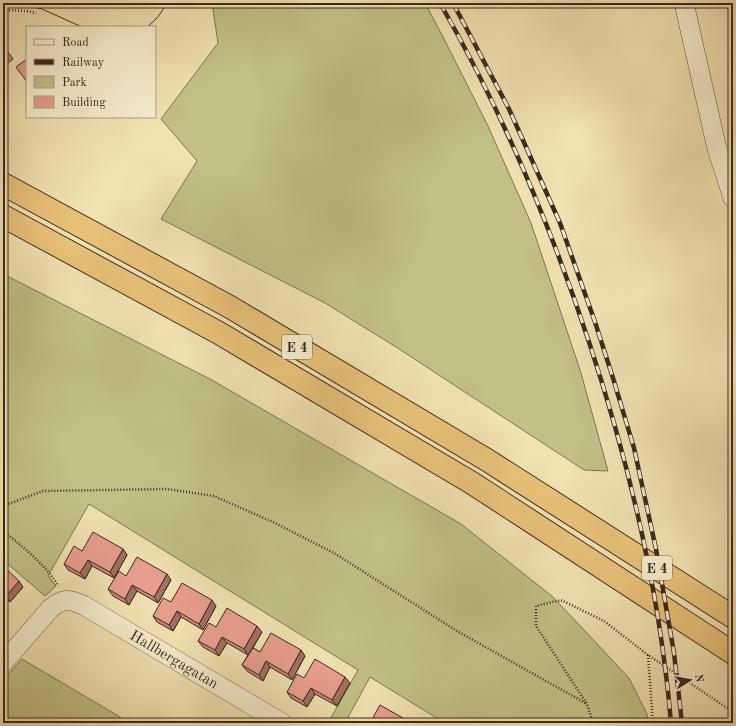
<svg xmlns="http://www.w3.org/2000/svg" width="736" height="726" font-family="'Old Standard TT',serif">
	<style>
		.green { fill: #c2c087; stroke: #7e7453 }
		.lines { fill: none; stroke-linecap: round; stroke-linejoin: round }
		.minor-casing { stroke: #685744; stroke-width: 20 }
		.highway-casing { stroke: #3b291f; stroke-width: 24 }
		.path { stroke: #3b291f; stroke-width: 2.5; stroke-dasharray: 1 2; stroke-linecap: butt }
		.minor { stroke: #f6eccd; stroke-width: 19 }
		.highway { stroke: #e8c179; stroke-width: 22 }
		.tram { stroke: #3b291f; stroke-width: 1 }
		.rail-casing { stroke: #3b291f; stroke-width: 4.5 }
		.rail { stroke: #f6eccd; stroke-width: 3; stroke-dasharray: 9; stroke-linecap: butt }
		.wall { fill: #c8887a; stroke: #3b291f }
		.shaded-wall { fill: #a26f63; stroke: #3b291f }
		.building { fill: #e89e8e; stroke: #3b291f }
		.labels { text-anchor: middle; stroke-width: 3; stroke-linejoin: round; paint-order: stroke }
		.shield { fill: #f6eccd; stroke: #736453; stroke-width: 1 }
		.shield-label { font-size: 14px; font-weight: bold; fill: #3b291f }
		.street-label { font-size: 15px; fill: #3b291f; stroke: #f6eccd }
	</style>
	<rect width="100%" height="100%" fill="#f1e2b2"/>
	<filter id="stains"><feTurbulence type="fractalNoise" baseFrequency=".005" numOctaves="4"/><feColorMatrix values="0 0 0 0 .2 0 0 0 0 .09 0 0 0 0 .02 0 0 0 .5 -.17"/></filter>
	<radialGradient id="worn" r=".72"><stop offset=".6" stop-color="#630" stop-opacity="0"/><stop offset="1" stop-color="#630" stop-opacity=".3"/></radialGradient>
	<path class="green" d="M212 3H425L442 35 488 126 531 223 581 373 608 471 584 470 396 347 325 303 161 219 197 161 161 119 218 43Z
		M3 274 210 379 461 524 553 597 629 678 647 714 648 723H445L370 677 345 723H328L358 670 89 504 48 576 56 586 45 596 3 560Z
		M22 659 130 723H14L3 713V680Z"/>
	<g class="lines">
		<defs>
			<g id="minor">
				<path d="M684 3 717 149 733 198"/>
				<path id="s1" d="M3 663 51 608C63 598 69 599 83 605L282 723"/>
			</g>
			<path id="highway" d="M3 184 230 307 487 460 733 617
				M3 216 219 333 472 483 733 653"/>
		</defs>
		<use href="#minor" class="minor-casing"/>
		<use href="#highway" class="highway-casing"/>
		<path class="path" d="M3 10 27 11 36 13
			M3 506 43 491 167 489 214 496 275 523 334 553 457 631 587 704
			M3 531C20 544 48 567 58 586
			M648 655 653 723
			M593 723 587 704 536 626V606L561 600 604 621 648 655 733 712"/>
		<use href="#minor" class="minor"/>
		<use href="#highway" class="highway"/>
		<path class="tram" d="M3 4H20L42 9 82 27
			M147 27C156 20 162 13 166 3"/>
		<defs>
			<path id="rail" d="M440 3C502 111 550 224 589 342 630 466 660 593 671 723
				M453 3 509 109 560 223 595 322 613 378 634 448 656 549 674 653 682 723"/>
		</defs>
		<use href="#rail" class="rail-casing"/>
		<use href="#rail" class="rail"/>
	</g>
	<path class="wall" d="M3 45 13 59 3 67Z
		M123 549 127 555 114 578 92 566 85 579 68 570 64 564 82 551Z
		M3 566 23 587 10 602 3 596Z
		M126 576 171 580 158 603 137 591 129 605 113 596 108 589Z
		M171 602 216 606 203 630 181 617 173 631 157 622 153 616Z
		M216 627 262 632 253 648 260 652 305 656 292 680 270 667 263 681 247 671 242 665 248 655 227 643 219 656 203 647 198 641Z
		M304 678 350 683 337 706 315 694 307 707 291 698 287 692Z"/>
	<path class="shaded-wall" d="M123 549 127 555 114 578 110 572Z
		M88 560 92 566 85 579 80 573Z
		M167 574 171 580 158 603 154 597Z
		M19 581 23 587 10 602 6 596Z
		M132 585 137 591 129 605 125 599Z
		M212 600 216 606 203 630 199 624Z
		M177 611 181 617 173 631 169 625Z
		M257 626 262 632 248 655 244 649Z
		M222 637 227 643 219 656 215 650Z
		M301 650 305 656 292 680 288 674Z
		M266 661 270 667 263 681 259 675Z
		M345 677 350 683 337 706 332 700Z
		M311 688 315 694 307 707 303 701Z
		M403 718 407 723H400Z"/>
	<path class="building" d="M3 45 7 50 3 53Z
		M27 59V82L16 67Z
		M93 532 123 549 110 572 88 560 80 573 64 564 74 546 82 551Z
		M137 557 167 574 154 597 132 585 125 599 108 589 119 571 126 576Z
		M3 566 19 581 6 596 3 593Z
		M182 583 212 600 199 624 177 611 169 625 153 616 163 598 171 602Z
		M227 608 257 626 244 649 222 637 215 650 198 641 209 623 216 627Z
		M271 633 301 650 288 674 266 661 259 675 242 665 253 648 260 652Z
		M315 659 345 677 332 700 311 688 303 701 287 692 297 674 304 678Z
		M380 705 403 718 400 723H370Z"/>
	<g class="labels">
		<g class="shield">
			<rect x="282" y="335" width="30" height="24" rx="3"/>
			<rect x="642" y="556" width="30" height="24" rx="3"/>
		</g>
		<g class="shield-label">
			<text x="297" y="352">E 4</text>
			<text x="657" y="573">E 4</text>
		</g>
		<g class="street-label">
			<text dy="5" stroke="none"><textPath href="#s1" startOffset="214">Hallbergagatan</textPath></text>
		</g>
	</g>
	<rect width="736" height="726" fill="none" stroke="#f1e2b2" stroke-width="16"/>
	<rect x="4" y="4" width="728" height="718" fill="none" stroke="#3b291f" stroke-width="2"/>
	<rect x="8" y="8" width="720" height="710" fill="none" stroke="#3b291f"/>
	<rect x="26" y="26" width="130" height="92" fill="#f6eccd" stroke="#ab9e87"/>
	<rect x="34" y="39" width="20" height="6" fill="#f6eccd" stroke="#ab9e87"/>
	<text x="62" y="46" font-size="12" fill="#3b291f">Road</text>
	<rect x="34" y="59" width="20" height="6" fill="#3b291f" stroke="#ab9e87"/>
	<text x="62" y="66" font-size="12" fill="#3b291f">Railway</text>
	<rect x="34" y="76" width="20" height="12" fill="#c2c087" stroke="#ab9e87"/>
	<text x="62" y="86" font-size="12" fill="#3b291f">Park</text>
	<rect x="34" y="96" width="20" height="12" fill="#e89e8e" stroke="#ab9e87"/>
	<text x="62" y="106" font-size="12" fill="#3b291f">Building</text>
	<g transform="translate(690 680) rotate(79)" stroke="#f6eccd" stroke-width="3" paint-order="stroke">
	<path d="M0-3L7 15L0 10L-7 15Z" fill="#3b291f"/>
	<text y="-6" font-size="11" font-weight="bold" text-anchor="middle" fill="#3b291f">N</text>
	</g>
	<rect width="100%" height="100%" filter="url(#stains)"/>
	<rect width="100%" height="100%" fill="url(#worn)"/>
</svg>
